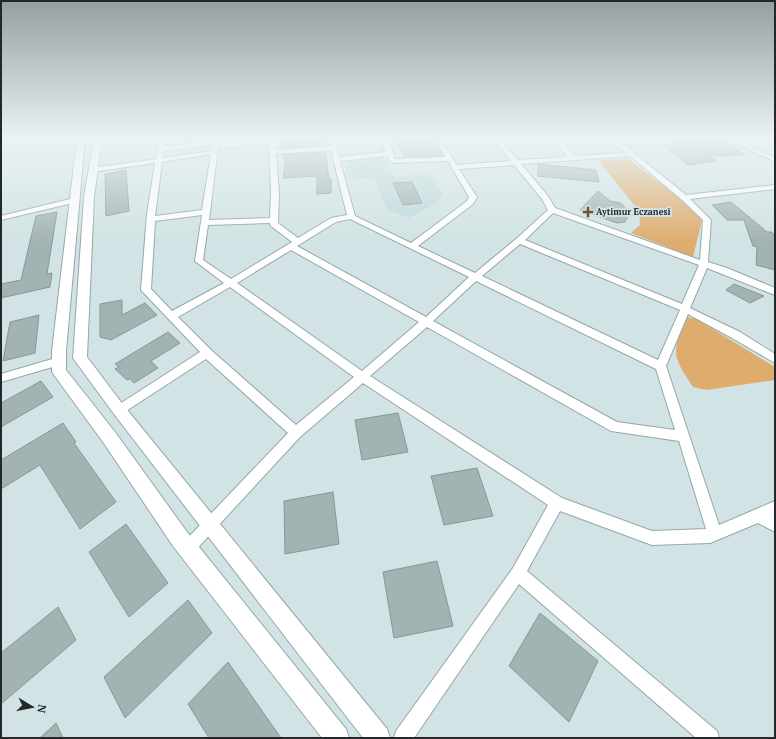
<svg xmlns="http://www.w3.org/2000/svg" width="776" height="739" font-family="'PT Serif',serif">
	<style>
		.built { fill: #bed9db }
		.green { fill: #deac6d }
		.building { fill: #a2b3b4; stroke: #869798 }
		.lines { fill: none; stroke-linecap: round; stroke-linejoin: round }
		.minor-casing { stroke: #95a6a7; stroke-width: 2 }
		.major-casing { stroke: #95a6a7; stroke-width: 2 }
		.minor { fill: #fff; fill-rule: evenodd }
		.major { fill: #fff; fill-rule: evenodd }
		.poi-dot { fill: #735329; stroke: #d1e3e4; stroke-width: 1.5 }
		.labels { text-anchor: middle; stroke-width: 4; stroke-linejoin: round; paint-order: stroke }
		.far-poi-label { font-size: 9px; font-weight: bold; fill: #23292a; stroke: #d1e3e4; text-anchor: start }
	</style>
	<rect width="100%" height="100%" fill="#d1e3e4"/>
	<path class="built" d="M384 158 394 177 423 174 428 175 443 194 437 203 409 218 387 210 374 177 348 180 345 162Z"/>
	<path class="green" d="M628 159 681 199 702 220 693 257 631 233 640 225 639 211 598 160Z
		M687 317 696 319 775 367V380L707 390 693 387C671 355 672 351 687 317Z"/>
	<path class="building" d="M284 139H322L323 145 283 148Z
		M395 139H434L443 156 405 157Z
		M718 139 745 155 708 156 716 161 688 165 664 145Z
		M325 152 329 179H331V193L317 194V177L316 178V176L283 178 286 159H284V155Z
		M538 164 596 170 599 182 538 176Z
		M126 170 129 211 106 216 105 174Z
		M412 182 422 203 403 205 393 183Z
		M598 191 610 201 621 203 627 210 628 216 625 222 617 223 580 210Z
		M731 202 767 232H772L775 237V270L756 265 757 247 753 246 744 220H727L712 205Z
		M57 212 47 274 52 273 50 287 1 298V284L21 280 36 216Z
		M734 284 764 296 750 303 726 290Z
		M122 300V315L145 303 157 315 111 340 100 337V304Z
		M39 315 35 353 3 361 10 322Z
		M168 332 180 343 151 361 158 368 134 383 130 379 127 380 115 369 119 367 115 364Z
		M41 381 53 397 1 427V403Z
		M398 413 408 452 362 460 355 420Z
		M63 423 76 442 74 443 116 502 80 529 40 465 1 489V460Z
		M477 468 493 516 444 525 431 476Z
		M333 492 339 544 285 554 284 501Z
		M126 524 168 583 129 617 89 552Z
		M437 561 453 626 394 638 383 572Z
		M188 600 212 633 125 718 104 677Z
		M58 607 76 640 1 704V653Z
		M540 613 598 661 569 722 509 666Z
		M228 662 281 738H209L188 704Z
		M56 723 63 738H40Z"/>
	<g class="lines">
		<defs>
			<path id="minor" d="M5 139H11L1 148V143Z
				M154 139H167L165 147 202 142 205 144 202 146 164 151 163 158 211 151 213 139H219L218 144 275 139 276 150 330 146 328 139H334L339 157 385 152 382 139H388L395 159 446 157 435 139H441L457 165 511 161 494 139H500L518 160 568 157 553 139H559L575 156 626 153 610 139H617L686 195 775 185V189L690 199 711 220 708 262 727 268 775 288V295L707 268 690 308 740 332 775 354V363L732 338 688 314 666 366 719 525 775 501V515L773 516 775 517V532L758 523 710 543 652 545 560 511 527 571 717 731 719 738H696L519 584 414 738H394L396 731 513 568 548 505 363 383 300 437 193 553 188 555 183 553 181 548 183 543 288 433 206 359 123 413 119 415 115 413 113 410 115 407 200 352 141 290 147 214 155 163 92 172 89 170 92 168 156 159 160 142 97 147 94 145 95 144ZM269 143 271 193 270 218 209 220 218 148ZM331 150 347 215 331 218 298 238 278 223 279 193 276 154ZM211 154 202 210 155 216 162 162ZM387 156 391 162 393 163 448 161 469 197 467 201 411 243 355 216 340 161ZM630 156 681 199 703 220 700 260 555 208 548 196 521 164ZM514 165 542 199 548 210 516 239 475 273 418 246 473 204 477 197 459 169ZM553 213 699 265 682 304 525 240ZM202 215 195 261 224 283 172 311 151 289 155 221ZM350 219 469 277 426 317 297 246 336 222ZM270 223 271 226 292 242 231 279 203 260 208 225ZM520 244 680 310 658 360 482 276ZM291 250 419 322 362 371 237 283ZM476 281 656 369 675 430 617 422 433 321ZM230 287 354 377 296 425 211 350 178 317ZM427 327 611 431 679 441 706 529 652 531 562 498 370 376Z
				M732 139H739L755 149 775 157V161L751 151Z
				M74 198 78 200 77 202 1 220V216Z
				M59 357 63 358 64 361 63 364 1 382V374Z"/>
			<path id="major" d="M77 139H85L66 351V370L115 432 187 532 346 729 349 738H322L173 546 103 442 54 375 52 371V351Z
				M94 139H102L94 197 87 357 124 406 387 729 390 738H363L114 414 73 358 84 197Z"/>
		</defs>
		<use href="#minor" class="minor-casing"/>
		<use href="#major" class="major-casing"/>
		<use href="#minor" class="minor"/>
		<use href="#major" class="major"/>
	</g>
	<linearGradient id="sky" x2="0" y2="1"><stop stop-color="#959f9f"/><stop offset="0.57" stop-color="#eaf2f3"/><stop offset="1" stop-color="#eaf2f3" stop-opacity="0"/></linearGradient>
	<rect width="776" height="242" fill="url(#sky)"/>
	<path class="poi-dot" d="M586 206h4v4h4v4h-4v4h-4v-4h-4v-4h4z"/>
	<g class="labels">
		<g class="far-poi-label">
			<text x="596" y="215">Aytimur Eczanesi</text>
		</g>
	</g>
	<rect width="776" height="739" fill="none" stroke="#23292a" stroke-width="4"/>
	<g transform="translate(32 707) rotate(100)" stroke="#d1e3e4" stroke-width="3" paint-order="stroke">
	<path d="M0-3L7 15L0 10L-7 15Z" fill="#23292a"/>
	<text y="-6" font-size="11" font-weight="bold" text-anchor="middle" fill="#23292a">N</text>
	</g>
</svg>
